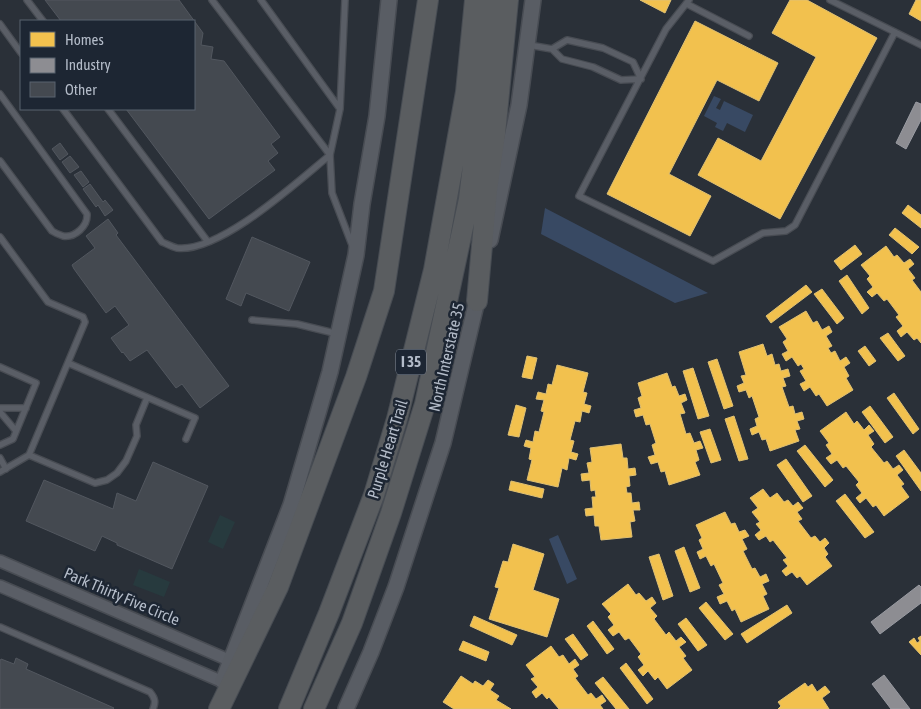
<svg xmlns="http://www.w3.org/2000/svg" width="921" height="709" font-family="'Asap Condensed',sans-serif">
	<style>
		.green { fill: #273a3e }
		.water { fill: #384963 }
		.homes { fill: #f2c14e; stroke: #dfc073 }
		.industry { fill: #8d8d92; stroke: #999ba2 }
		.building { fill: #444950; stroke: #52575f }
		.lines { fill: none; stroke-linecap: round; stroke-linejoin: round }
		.service-casing { stroke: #484c53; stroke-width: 8 }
		.minor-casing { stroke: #484c53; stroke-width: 14 }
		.secondary-casing { stroke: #484c53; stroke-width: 18 }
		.motorway-casing { stroke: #474c53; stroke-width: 22 }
		.service { stroke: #5a5e66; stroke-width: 5.5 }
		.minor { stroke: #5a5e66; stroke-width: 11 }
		.secondary { stroke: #595d64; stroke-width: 15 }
		.motorway { stroke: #5a5d60; stroke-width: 20 }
		.labels { text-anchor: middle; stroke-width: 5; stroke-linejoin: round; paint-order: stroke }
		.shield { fill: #1d2633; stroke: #878f9c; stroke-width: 1 }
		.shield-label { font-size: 15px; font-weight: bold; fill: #b4bcc9 }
		.street-label { font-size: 16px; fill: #b4bcc9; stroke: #1d2633 }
	</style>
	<rect width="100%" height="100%" fill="#2a3038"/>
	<path class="green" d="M220 515 235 522 223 549 208 542Z
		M139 569 170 582 164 597 133 585Z"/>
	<path class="water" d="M714 96 721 99 716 108 720 110 724 101 753 115 745 132 727 123 723 131 715 127 717 123 704 116Z
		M545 208 708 293 675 303 541 234Z
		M558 535 577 579 567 584 549 539Z"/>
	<path class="homes" d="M640 0H671L665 13Z
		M790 0H807L877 38 780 219 698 175 718 138 761 161 816 57 772 33Z
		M916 0H921V21L909 14Z
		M695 21 778 63 759 101 717 80 669 174 711 196 690 236 607 194Z
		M908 205 921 215V228L902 213Z
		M895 228 919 247 912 254 889 235Z
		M855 245 862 254 841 270 834 261Z
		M886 246 894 257 897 255 904 263 910 259 914 264 908 269 915 278 912 280 921 292V343L917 338 914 340 907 332 901 337 897 331 903 326 896 317 899 315 887 299 884 301 877 293 872 297 867 292 873 287 867 279 870 276 861 265Z
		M847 275 869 308 862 314 839 281Z
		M806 285 812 292 771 323 766 316Z
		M822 289 844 318 837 324 814 294Z
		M806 311 813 323 817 321 822 330 829 326 832 332 826 336 832 346 828 348 831 353 835 351 840 361 846 357 850 363 844 367 849 376 846 378 853 390 827 406 819 394 816 396 810 387 804 391 800 384 806 381 800 371 804 369 801 364 798 366 792 357 786 361 782 354 788 351 783 342 787 339 779 327Z
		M888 333 905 356 898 361 880 338Z
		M763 344 767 356 772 354 775 365 779 364 781 371 788 369 790 376 783 378 786 386 782 387 789 407 793 406 795 414 802 412 804 419 797 421 800 429 795 430 799 441 770 451 766 439 762 440 759 432 752 435 750 429 757 426 755 419 759 417 752 396 749 398 746 390 739 392 737 386 744 383 741 376 746 375 739 352Z
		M865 346 876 361 869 366 858 351Z
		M527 356 537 358 532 379 522 377Z
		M717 359 733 406 724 409 708 362Z
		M557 365 588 373 583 392 587 393 584 404 591 406 589 413 582 411 580 422 575 421 570 440 574 441 571 452 578 454 576 460 569 458 567 470 562 468 558 487 527 480 532 460 529 459 531 448 524 446 526 440 533 442 535 431 539 432 544 412 541 411 544 400 536 399 538 392 546 394 548 384 552 385Z
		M693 368 709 416 698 419 683 371Z
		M667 373 672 387 675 386 679 396 685 394 687 400 681 403 685 413 680 414 686 434 690 433 694 443 700 441 703 448 696 450 699 460 695 462 700 475 669 485 665 471 661 472 658 462 651 464 648 457 655 455 652 445 656 443 650 424 646 425 643 415 636 417 634 410 641 408 638 398 642 396 638 383Z
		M894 393 919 429 913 434 887 398Z
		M516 405 526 408 519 437 508 435Z
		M870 406 893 437 885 443 862 412Z
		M846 412 854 424 857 421 864 430 869 425 874 431 868 435 874 444 871 447 884 463 887 461 893 469 899 465 903 470 897 475 904 484 901 486 909 497 884 516 876 505 873 507 866 498 860 503 856 498 862 493 856 485 859 482 846 466 843 468 837 460 831 464 826 458 832 454 826 445 829 443 820 431Z
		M734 416 748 459 739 461 725 419Z
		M710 429 721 460 711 463 700 432Z
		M621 444 623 458H627L628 469 635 468 636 475 629 476 630 486 626 487 627 493H631L632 503 639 502 640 510H633L635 521 630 522 632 537 601 540 599 526H595L594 515 586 516 585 509 593 508 592 497H596L595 490 591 491 590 480 582 481 581 474 589 473 587 463 592 462 590 448Z
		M805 445 833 480 825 487 797 451Z
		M904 450 921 473V491L896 456Z
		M786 459 812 496 803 502 777 465Z
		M511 481 544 489 542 498 509 490Z
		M763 489 770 498 777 493 784 502 788 500 793 506 798 502 803 508 797 512 802 519 798 521 811 538 815 536 820 542 825 538 829 543 824 548 828 554 825 557 832 566 807 585 800 576 797 578 792 572 786 576 782 571 788 566 783 560 787 558 773 540 770 542 766 536 759 540 755 535 761 530 756 524 760 522 752 512 758 508 750 498Z
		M845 494 874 532 865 538 836 501Z
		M725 512 731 524 735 523 739 532 745 530 749 536 742 539 747 549 743 551 752 569 755 568 760 577 766 574 769 581 762 584 767 594 763 596 769 609 741 622 735 609 732 611 727 601 720 604 717 597 724 594 719 585 723 583 714 564 711 566 706 556 700 559 697 552 703 549 699 540 702 538 696 525Z
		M513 544 544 554 533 590 559 599 547 637 489 619 499 588 495 587 503 561 508 562Z
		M684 547 700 588 690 592 675 551Z
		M659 554 673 596 663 600 649 557Z
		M628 584 636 595 639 593 646 601 652 597 656 603 650 608 657 616 654 619 666 635 669 632 676 641 681 637 686 642 679 647 686 656 683 658 692 670 667 689 658 677 655 680 648 671 643 676 638 670 644 665 638 657 641 654 629 638 625 640 619 632 613 636 608 630 614 625 608 617 611 614 602 604Z
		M706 602 733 634 725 640 699 608Z
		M787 605 792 613 747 643 741 634Z
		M474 616 517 635 512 645 470 626Z
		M686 618 707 645 698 651 678 624Z
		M593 621 614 649 607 654 587 626Z
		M573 634 588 655 581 660 565 639Z
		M921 636V655L909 642 914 638 917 643 920 641 918 638Z
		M463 641 489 652 486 661 459 650Z
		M551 646 559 657 563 655 569 664 575 659 579 665 573 669 578 676 575 678 588 695 591 693 596 699 602 695 606 701 600 705 603 709H559L549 697 547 699 542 693 536 698 532 692 538 687 531 679 535 677 526 665Z
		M626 663 653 699 647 704 620 668Z
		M461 676 473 684 475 681 483 686 488 680 494 684 490 690 499 696 496 700 511 709H454L443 702Z
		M603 677 629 709H616L595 683Z
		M805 683 808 687 812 684 817 692 825 686 830 692 822 698 829 709H778L781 706 778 702Z"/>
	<path class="industry" d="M916 102 921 104V120L906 149 896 143Z
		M919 585 921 587V603L880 634 871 622Z
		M884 675 910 709H891L872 684Z"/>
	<path class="building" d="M45 0H179L203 33 201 45 213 47 211 59 224 61 280 137 271 144 278 153 268 161 275 170 209 219 126 109H194V21H61Z
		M60 143 68 154 60 160 52 149Z
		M70 156 79 167 70 173 62 162Z
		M81 171 89 182 83 187 74 175Z
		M90 184 103 202 105 200 113 210 105 216 98 205 96 207 83 189Z
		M108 219 118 233 116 235 229 386 200 408 182 384 176 388 147 350 130 361 123 352 122 353 111 338 129 325 115 306 106 313 74 269 72 265 95 248 86 236Z
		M252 237 310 262 289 311 246 293 241 306 226 299Z
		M153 462 208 486 172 569 117 545V543L102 536 95 551 26 521 44 480 113 509 117 493 136 501Z
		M16 658 28 664 26 669 114 708 113 709H0V661L1 659 14 664Z"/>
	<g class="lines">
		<defs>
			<path id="service" d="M27 0 43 21
				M212 0 330 155
				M261 0 340 109 330 155 332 193 352 245
				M689 0 666 29 579 196 713 261 763 233 786 231 795 225 895 32
				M830 0 921 45
				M687 4 749 36
				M0 24 21 53
				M529 45 552 49 562 59 593 67 621 80 641 79
				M552 49 567 40 603 48 633 62 641 79
				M0 94 87 214C88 226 75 238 63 236 60 235 55 233 52 231L0 161
				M63 109 162 242C167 244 172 247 177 248 220 253 297 182 330 155
				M108 109 208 242
				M340 109 345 0
				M0 237 48 302 83 317 85 322 29 455 0 472
				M252 320 297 324 338 334
				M68 363 195 418 186 439
				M0 367 36 383 13 439 0 445
				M0 408H26
				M0 412 16 431
				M29 455 95 483 107 480 117 473 126 461 137 436 136 425 147 398
				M0 458 6 469
				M0 627 150 692C155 698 156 702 153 709"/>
			<path id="minor" d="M0 561 231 661
				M0 586 223 682"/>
			<path id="secondary" d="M490 240 519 105 533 0
				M223 681 291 505 330 372 356 255 362 204 377 116 389 0
				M346 709 371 652 396 587 443 443 479 292"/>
			<path id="motorway" d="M477 301 487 190 495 134 508 0
				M219 709 278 587 356 377 384 291 428 0
				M289 709 329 613 374 495 397 419 434 270 466 92 475 0
				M314 709 352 623 391 513 425 404 469 199 493 0"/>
		</defs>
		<use href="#service" class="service-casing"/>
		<use href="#minor" class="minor-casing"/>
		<use href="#secondary" class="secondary-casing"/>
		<use href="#motorway" class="motorway-casing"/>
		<use href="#service" class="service"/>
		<use href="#minor" class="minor"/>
		<use href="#secondary" class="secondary"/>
		<use href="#motorway" class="motorway"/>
	</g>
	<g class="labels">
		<rect class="shield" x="396" y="349.5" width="30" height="25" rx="4"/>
		<g class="shield-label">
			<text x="411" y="367">I 35</text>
		</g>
		<g class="street-label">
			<text transform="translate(446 357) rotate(-77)" y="6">North Interstate 35</text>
			<text transform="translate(387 449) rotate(-73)" y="6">Purple Heart Trail</text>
			<text transform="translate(122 596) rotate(23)" y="6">Park Thirty Five Circle</text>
		</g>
	</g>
	<rect x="20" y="20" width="175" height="90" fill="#1d2633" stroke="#59626f"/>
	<rect x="30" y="32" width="25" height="15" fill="#f2c14e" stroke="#59626f"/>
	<text x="65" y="45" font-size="15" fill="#b4bcc9">Homes</text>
	<rect x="30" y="58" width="25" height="15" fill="#8d8d92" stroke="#59626f"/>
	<text x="65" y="70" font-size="15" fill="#b4bcc9">Industry</text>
	<rect x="30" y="82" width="25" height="15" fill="#444950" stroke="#59626f"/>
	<text x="65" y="95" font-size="15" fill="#b4bcc9">Other</text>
</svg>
